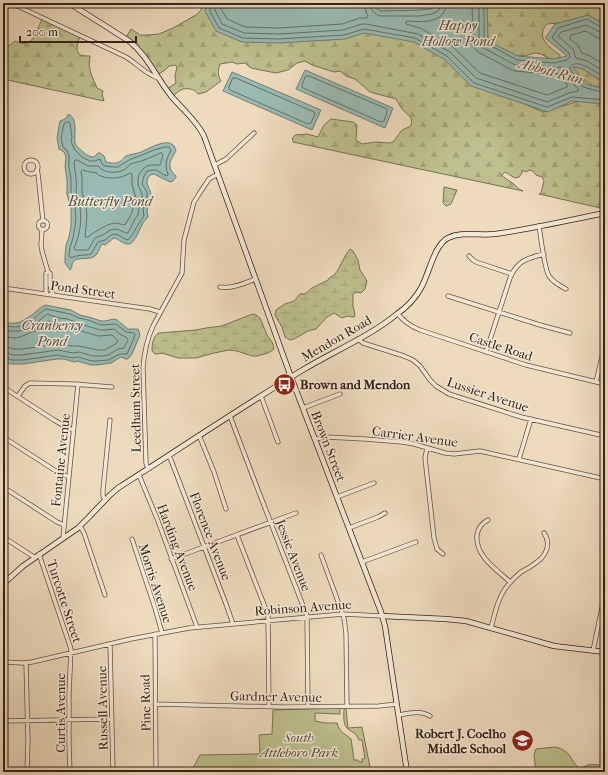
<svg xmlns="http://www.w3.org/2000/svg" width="608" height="775" font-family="'IM FELL French Canon',serif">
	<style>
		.green { fill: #bdbf8e; stroke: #787153 }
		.forest { fill: url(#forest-firs); stroke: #787153 }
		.wetland { fill: url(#wetland-marsh); stroke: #787153 }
		.water { fill: #99bbb3; stroke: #707e75 }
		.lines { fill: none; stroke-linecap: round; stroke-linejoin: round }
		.shore { stroke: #666f66; stroke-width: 1 }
		.street-casing { stroke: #625142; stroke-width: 5 }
		.secondary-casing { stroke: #332318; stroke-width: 6 }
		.street { stroke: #f4e8d5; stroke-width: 3.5 }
		.secondary { stroke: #f4e8d5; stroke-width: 4.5 }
		.labels { text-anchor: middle; stroke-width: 3; stroke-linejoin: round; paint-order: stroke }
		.street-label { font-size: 13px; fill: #332318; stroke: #f4e8d5 }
		.poi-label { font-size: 13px; font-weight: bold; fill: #332318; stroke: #f4e8d5; text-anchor: start }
		.park-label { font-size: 13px; font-style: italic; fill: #564a36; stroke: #f4e8d5 }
		.water-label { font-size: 14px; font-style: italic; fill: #525146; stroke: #f4e8d5 }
	</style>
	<defs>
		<pattern id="forest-firs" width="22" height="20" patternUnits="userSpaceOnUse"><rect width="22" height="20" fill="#bdbf8e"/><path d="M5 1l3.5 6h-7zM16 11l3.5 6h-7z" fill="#a3a47a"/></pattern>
		<pattern id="wetland-marsh" width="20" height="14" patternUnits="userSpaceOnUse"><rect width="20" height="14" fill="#bdbf8e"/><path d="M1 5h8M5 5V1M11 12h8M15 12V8" fill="none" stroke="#a3a47a"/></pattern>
	</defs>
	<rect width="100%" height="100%" fill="#eedbbe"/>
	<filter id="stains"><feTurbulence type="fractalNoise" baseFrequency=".005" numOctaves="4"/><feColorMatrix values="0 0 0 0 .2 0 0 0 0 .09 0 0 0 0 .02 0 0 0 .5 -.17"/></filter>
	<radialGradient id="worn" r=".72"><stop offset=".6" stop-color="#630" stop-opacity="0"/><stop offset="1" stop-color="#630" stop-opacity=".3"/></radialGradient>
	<path class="green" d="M339 708 340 709V714L315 713V721L325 723H337C340 733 344 733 351 739L354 760H358L359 762H362V759L365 758 362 740H359C355 730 348 732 345 725 343 720 344 713 344 708H346L348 728 362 727 371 772H191L200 755 260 754 259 735 272 734 273 710Z
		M555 747C572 751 568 758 579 768 583 768 585 766 588 765 594 764 600 765 605 766V772H536L534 755 536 749Z"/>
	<path class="forest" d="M203 3H207L315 39 330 40 358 31 404 37 445 56 453 68 461 74 505 95 543 112 579 101H605V209L539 194 541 193 544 181 542 177 536 175 533 171 529 170 526 172 522 170V173L519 177 515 178 505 172 502 175C506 180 510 181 514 184 517 187 518 189 523 191L293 142V140L292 139 295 135 307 134 318 137 324 125 331 119 353 122 357 125 356 140 362 144 376 142 389 143 393 142 402 130 411 126C413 117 409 116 403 110 400 107 398 102 396 99L370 92 355 79 346 76 340 71 334 72 312 65 305 61 297 63 288 70 276 73 251 68 245 63 237 64 232 62 220 64C218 70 217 74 221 81L206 92 198 94C195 90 194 90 190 89 182 87 178 92 172 97L167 89 176 83 175 76 177 67 175 65 169 66 165 70 157 75 136 49 132 48 133 46 125 39 131 29 140 35H148L159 34 173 28 196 15 201 10Z
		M485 3H605V24L600 21 590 20 547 24C535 37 549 47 560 55V58L558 60 550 59 541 54 535 53 524 56H517L489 47 483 27Z
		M42 19 80 37C78 41 75 50 79 54 81 56 87 56 90 56L89 65 91 74 97 88 103 91 102 94 104 101 3 79V50L15 41C33 50 36 32 42 19Z
		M570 61C575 64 580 66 585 69 592 74 597 80 605 82V89C589 87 581 77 570 67Z"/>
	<path class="wetland" d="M444 187 457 190 451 204 446 206 443 203Z
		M350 249 353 251 358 260 360 270 367 281 365 289 361 293 357 292 353 294V306L355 314 354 317H352L348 316 342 318 334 313 327 317 316 329 308 331 294 339 290 340 285 337 282 327 275 315 276 310 285 304 294 301 300 294H305L312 288 328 280C329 277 332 277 335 274 340 268 344 256 350 249Z
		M253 314 256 315 260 318 267 335 272 342 274 348 273 350 268 353 257 356H252L237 351 229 350 214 353 196 358H178L162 353 157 354H155L152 351C152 344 153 336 159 333L196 330 206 328 222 326 247 316Z"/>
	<path class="water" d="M206 3H379L380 7H419L444 3H487L488 41 518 56 554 59 567 56 545 38 555 24 588 15 605 25V83L583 69 573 67 586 84 605 89V104L572 101 548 112 471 86 444 59 414 42 364 33 345 39 279 43 242 42 216 31 205 11Z
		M305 70 393 108 385 128 296 89Z
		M232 72 321 110 312 130 223 91Z
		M69 114C78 120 74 133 75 142 75 146 80 149 83 152 86 155 90 157 94 157L98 153H100L104 156 106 162C110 163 115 164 119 162 122 161 123 158 126 156 131 154 136 154 141 152 150 148 173 134 176 151 170 161 166 167 176 176V177L173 181 170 182 154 174 150 175C143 184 150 186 151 195 152 201 148 205 147 211 147 213 148 215 148 217 146 220 143 222 142 225 139 230 135 243 129 244 124 245 119 239 114 238L105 245 103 244 101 245C99 249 98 254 95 256 89 261 77 256 73 262 71 265 73 267 70 270L65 263V256L66 245 69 237 71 226V209L67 194V179L65 167 66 157 64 152 59 149 57 138 60 121 65 119Z
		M45 305 71 310 80 315 89 317 101 321H105L114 319 117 320 128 329H138L140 335 132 354 128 359H126L121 357 111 363 97 365H91L77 361 74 362 64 359H57L23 364H11L3 361V323C8 322 11 324 16 323 19 323 24 320 27 318 34 315 38 308 45 305Z"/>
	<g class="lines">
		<path class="shore" d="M210 3V11L219 28 243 38 279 39 344 35 364 29 415 38 447 56 474 83 547 107 572 97 605 100
			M215 3V10L222 24 244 33 279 34 343 30 362 24H366L418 34 450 52 476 78 547 102 569 93 578 91V89L566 74 563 67 553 68 515 65 482 47 480 44 479 40V3
			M221 3V9L227 19 245 27 279 28 342 24 360 18H367L368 16 365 9 364 3
			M370 3C371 10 374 15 381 16H419L432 14 436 12 439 10 440 3
			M375 3 377 9 381 11C392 10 427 12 435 7V3
			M446 3C446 24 422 22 407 21L406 22V24L420 28 452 46 480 73 547 95 567 87V84L559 74H552L514 71 478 52 474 47 473 42 472 3
			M484 3V42L517 60 554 63 567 60 570 57 569 53 552 38 558 28 587 19 602 28H605
			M605 33 600 32 586 25 561 32 558 36 573 49 576 58 587 61 605 72
			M605 39 598 38 586 31 571 35 570 37V39L578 45 582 53 590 56 605 65
			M306 76H309L387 109V112L384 121 381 122 303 88 302 86Z
			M233 78H236L314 112 315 114 311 123 308 124 230 90 229 88Z
			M605 78C597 73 577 57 570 67L571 71 583 87 605 93
			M67 122H69L70 123 72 137 71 142 75 150 82 157 90 161H95L100 159 102 164 105 166 113 167H118L129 160 142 155 154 150 165 147H169L171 150C167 158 164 164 168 174V175L166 176 156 170H153L147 171 144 176 142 184 147 192V198L143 209 144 216C138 223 135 232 129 239L127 240 118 235 115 234 111 235 105 240 98 242 91 254C84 256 79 254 71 258L69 256 70 247 73 238 75 227 76 217 75 208 71 193V179L69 167V156L67 150 63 147 61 138 64 124Z
			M161 153 163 155 160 165H152L147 166 143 169 139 174 138 179V185L142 194V199L139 208 138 215 135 219 128 233H126L117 229 110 230 103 235 95 238 88 250H75L74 248C80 235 82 221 80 207 79 202 77 197 76 192 76 188 77 183 76 179 76 171 73 168 75 160H77L88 166H98C104 173 115 174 124 170 127 168 129 165 131 164 135 162 140 162 144 160 150 158 155 155 161 153Z
			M83 170C87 172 93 172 96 173 98 174 99 176 101 176 111 180 122 178 130 173L132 174V185L136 198 133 206 132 213 125 225C122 225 119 223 115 223 109 223 92 233 88 237H85L87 216 86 206 82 192V178L81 172Z
			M3 326C7 326 12 327 16 327 20 327 27 323 31 321 37 317 40 312 46 309L70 314 79 318 88 320 101 325 116 324 126 332 134 333 135 335 132 343 127 354H120L108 360 97 361H92L78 357 73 358 57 355 23 360H12L3 357
			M3 331H19L34 325 42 318 47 314 59 318 68 319 77 323 100 330H106L114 329 120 334 127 338 128 340 124 348 118 349 108 355 103 356H93L79 352 73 353 58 350 22 355H13L3 352
			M3 337 16 338 20 337 37 330 48 321 66 325 75 329 98 336 112 335 118 341 117 343 105 350H98L79 346H73L58 344 22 349H14L3 346"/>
		<defs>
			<path id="street" d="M11 3 126 57C135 62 149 77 159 78
				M24 167a7 7 0 1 1 14 0a7 7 0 1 1-14 0Z
				M215 165 226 159 254 133
				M37 170 38 174 43 221
				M38.5 225a4.5 4.5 0 1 1 9 0a4.5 4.5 0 1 1-9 0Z
				M539 226C541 237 544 268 549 276 553 282 560 286 566 289
				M42 230 41 245 42 251 48 272
				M469 256 473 260 476 262 512 274
				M3 262 4 259
				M220 287C232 289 244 283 256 279
				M3 288 150 309 160 312
				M46 294V273L48 272 50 273V285L53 295
				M448 296 540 325 570 333
				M398 314C404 322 410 326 420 330L526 365 605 384
				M358 339 363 343 404 356 413 360 420 366 430 380 436 386 449 394 521 417 605 436
				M486 352 510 278C517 261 527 258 544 254
				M596 382 605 344
				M3 387 54 420 66 427 73 430
				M18 396 25 386 30 383 73 384 112 387
				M261 396 278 442
				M303 408 340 394
				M230 416 255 482 307 616 308 707
				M199 435 214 472 226 509
				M3 437 59 473 69 477
				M315 439 326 437 365 439 402 442 414 444 445 453 454 454 480 451 605 479
				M427 448 425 458 434 538 437 549 443 554
				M169 456 171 460 226 604 233 624
				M519 459 531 419
				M148 469 146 463 143 368C144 355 147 339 153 326L182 273 184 240 194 202 199 194 209 179 218 174
				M139 475 158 521 197 627
				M3 487 57 522 64 525
				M337 497 374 483
				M105 500 103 496V490L110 420
				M488 520C482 523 478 528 477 535 475 556 496 569 510 582
				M80 526 84 533 105 595
				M349 528 378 517 385 513
				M237 535 268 615 269 707
				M3 537 34 557
				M63 538 78 384
				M132 539 155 608 162 633
				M39 554 71 649 69 694V744L70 772
				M321 555 344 618 346 634 347 706
				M171 559 204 547 285 517 296 513
				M362 562 416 542
				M491 628C495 613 498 597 508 585 512 580 516 576 521 572 527 569 532 566 537 562 547 555 551 543 544 533
				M155 634 156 772
				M110 644 113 772
				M593 651 605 593
				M3 662 23 663 32 662 131 639 189 628 343 614 382 616
				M26 663 28 740 27 772
				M155 704 281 707 379 706 397 704
				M399 715C410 713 420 710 430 716
				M3 721 112 719"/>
			<path id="secondary" d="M69 3 129 41C148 56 157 79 172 97 183 110 197 121 204 136L291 377 381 612 385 626 407 772
				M3 584 23 566 78 528 89 517 110 495 118 488C179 449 239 409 301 371 332 352 369 337 397 314 407 307 415 299 421 288 429 274 434 245 448 238 462 231 480 236 495 234 532 229 569 220 605 213
				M382 616 446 619 466 621 554 646 605 652"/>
		</defs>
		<use href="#street" class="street-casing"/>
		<use href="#secondary" class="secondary-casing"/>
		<use href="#street" class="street"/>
		<use href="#secondary" class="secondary"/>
	</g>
	<defs>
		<symbol id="bus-disc" viewBox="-11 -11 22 22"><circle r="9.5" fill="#8f2418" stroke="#f4e8d5"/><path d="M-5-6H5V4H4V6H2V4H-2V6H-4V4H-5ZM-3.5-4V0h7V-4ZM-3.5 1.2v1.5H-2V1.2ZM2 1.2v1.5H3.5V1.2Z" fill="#fff"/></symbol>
		<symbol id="school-disc" viewBox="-11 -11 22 22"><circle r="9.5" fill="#8f2418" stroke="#f4e8d5"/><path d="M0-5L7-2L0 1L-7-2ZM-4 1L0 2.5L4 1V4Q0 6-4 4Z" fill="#fff"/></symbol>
	</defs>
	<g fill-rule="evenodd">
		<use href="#bus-disc" x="272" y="372" width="25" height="25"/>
		<use href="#school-disc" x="510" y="728" width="25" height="25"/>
	</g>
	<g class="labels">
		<g class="street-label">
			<text transform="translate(83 289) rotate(8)" y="5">Pond Street</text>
			<text transform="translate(336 338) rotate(-30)" y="5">Mendon Road</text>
			<text transform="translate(501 346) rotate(18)" y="5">Castle Road</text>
			<text transform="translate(488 394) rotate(18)" y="5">Lussier Avenue</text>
			<text transform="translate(135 408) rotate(-91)" y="5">Leedham Street</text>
			<text transform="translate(415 436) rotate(8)" y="5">Carrier Avenue</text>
			<text transform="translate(329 446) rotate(69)" y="5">Brown Street</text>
			<text transform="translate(60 460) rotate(-84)" y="5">Fontaine Avenue</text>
			<text transform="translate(211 536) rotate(69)" y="5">Florence Avenue</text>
			<text transform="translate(178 547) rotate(69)" y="5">Harding Avenue</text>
			<text transform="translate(294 555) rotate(69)" y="5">Jessie Avenue</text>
			<text transform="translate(156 583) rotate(72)" y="5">Morris Avenue</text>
			<text transform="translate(65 601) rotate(72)" y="5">Turcotte Street</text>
			<text transform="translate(303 607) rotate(-4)" y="5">Robinson Avenue</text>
			<text transform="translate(276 696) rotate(1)" y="5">Gardner Avenue</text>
			<text transform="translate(145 703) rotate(-91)" y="5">Pine Road</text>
			<text transform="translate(102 708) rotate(-91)" y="5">Russell Avenue</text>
			<text transform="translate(60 713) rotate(-90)" y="5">Curtis Avenue</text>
		</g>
		<g class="poi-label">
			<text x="300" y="389">Brown and Mendon</text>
			<text x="506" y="738" text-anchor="end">Robert J. Coelho<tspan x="506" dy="15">Middle School</tspan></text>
		</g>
		<g class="park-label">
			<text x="299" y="742">South<tspan x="299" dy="15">Attleboro Park</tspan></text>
		</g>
		<g class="water-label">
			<text x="458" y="30">Happy<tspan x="458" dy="16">Hollow Pond</tspan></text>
			<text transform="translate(551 71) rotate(15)" y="5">Abbott Run</text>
			<text x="110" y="206">Butterfly Pond</text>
			<text x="52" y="330">Cranberry<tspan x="52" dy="16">Pond</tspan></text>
		</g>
	</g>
	<rect width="608" height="775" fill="none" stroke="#eedbbe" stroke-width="16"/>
	<rect x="4" y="4" width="600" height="767" fill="none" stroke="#332318" stroke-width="2"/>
	<rect x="8" y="8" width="592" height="759" fill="none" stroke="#332318"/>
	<path d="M20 36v6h116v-6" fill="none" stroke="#332318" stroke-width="2"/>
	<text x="26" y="36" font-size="12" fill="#332318" stroke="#f4e8d5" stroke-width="3" paint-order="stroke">200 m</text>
	<rect width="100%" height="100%" filter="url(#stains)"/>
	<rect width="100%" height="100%" fill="url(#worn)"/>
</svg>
